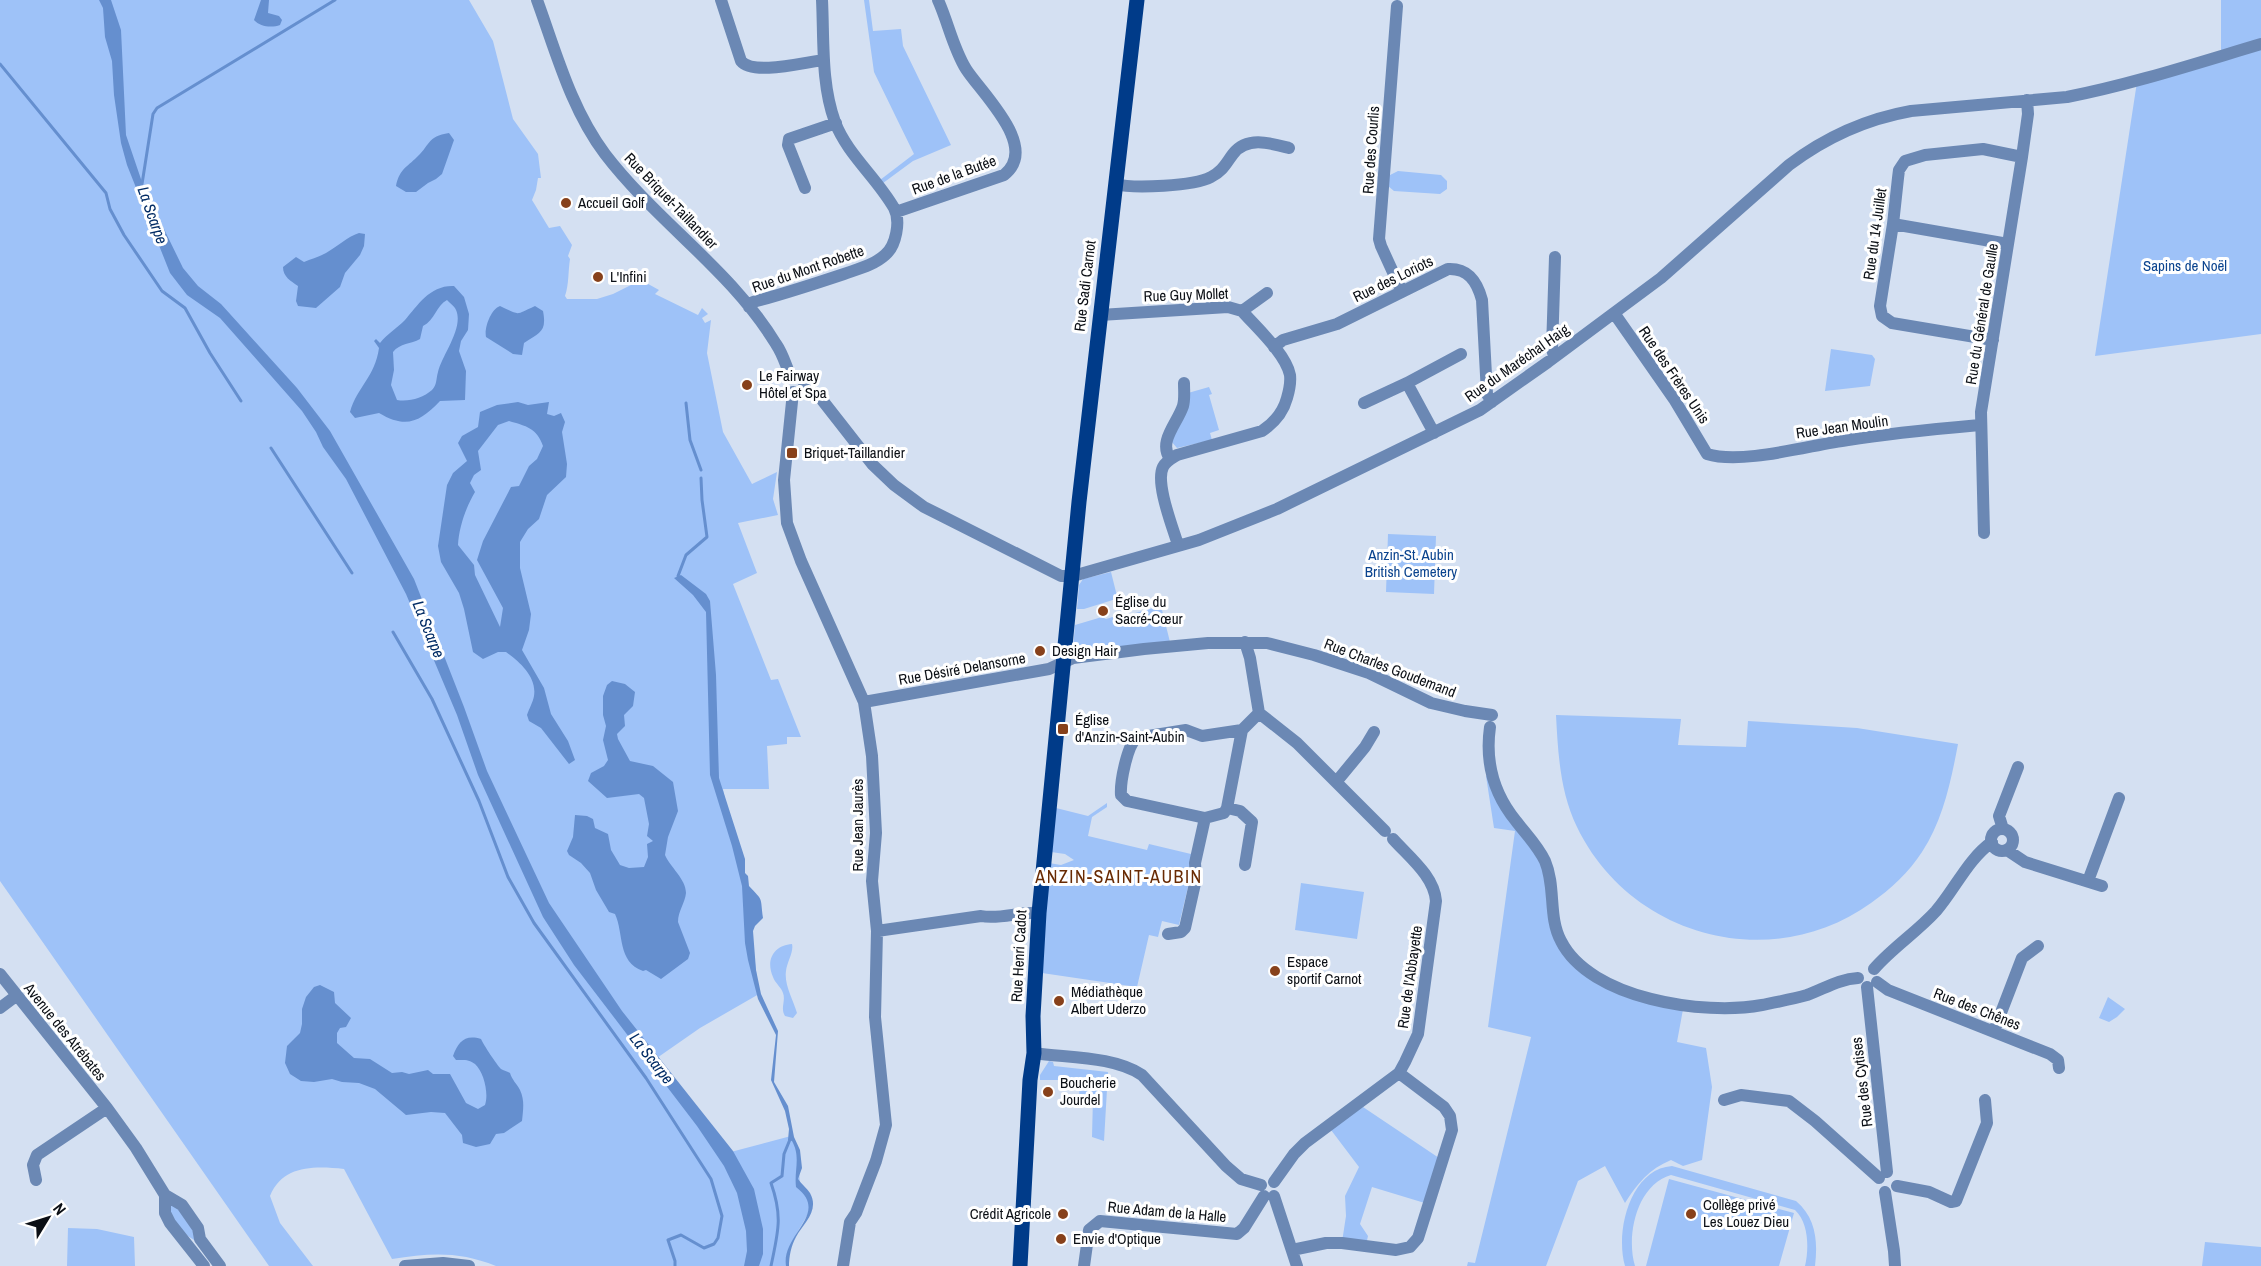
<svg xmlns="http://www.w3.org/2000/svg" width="2261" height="1266" font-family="'Archivo Narrow',sans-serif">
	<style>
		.green { fill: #9ec2f8 }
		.water { fill: #658fcf; fill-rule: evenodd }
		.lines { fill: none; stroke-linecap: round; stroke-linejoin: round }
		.stream { stroke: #658fcf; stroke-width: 3 }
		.minor { stroke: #6b88b4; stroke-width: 12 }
		.major { stroke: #003b89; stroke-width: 15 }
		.poi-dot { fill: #87411b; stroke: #fff; stroke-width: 2 }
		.labels { text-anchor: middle; stroke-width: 6; stroke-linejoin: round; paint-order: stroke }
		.street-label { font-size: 15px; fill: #0b0f15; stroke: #fff }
		.poi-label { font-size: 15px; fill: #0b0f15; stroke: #fff; text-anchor: start }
		.park-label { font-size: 15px; fill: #0a438e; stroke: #fff }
		.water-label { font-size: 16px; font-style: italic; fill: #022c65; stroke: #fff }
		.quarter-label { font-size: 18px; letter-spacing: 1.5px; fill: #682a03; stroke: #fff }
	</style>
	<rect width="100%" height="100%" fill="#d4e0f2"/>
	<path class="green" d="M0 0H469L493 41 513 119 538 154 541 178H538L536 190 532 200 549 228 560 226 572 245 568 256 570 259C568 272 569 284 565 296L567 299H597L613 294 641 280 659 290 655 294 698 315 702 308 708 314 702 318 705 323 711 320 707 353 723 432 752 484 777 472 773 499 778 515 738 523 757 573 733 584 771 680 778 679 801 737H787V744L767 746 769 789H723L750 924 759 994 700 1028 654 1060 727 1153 791 1136 798 1151 800 1186C821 1202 806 1216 797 1233 792 1242 787 1256 788 1266H496C459 1251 430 1253 392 1259L344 1169C314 1166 283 1165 270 1196L280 1223 313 1266H269L0 881Z
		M864 0H869L873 31 901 29 903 46 951 145 913 161 879 186 880 180 914 154 874 72Z
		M2221 0H2261V334L2095 356 2137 82 2221 55Z
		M1398 171 1441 175 1447 181V189L1440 194 1394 191 1388 186V176Z
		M1831 349 1872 355 1875 359 1870 386 1825 391Z
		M1209 387 1212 394 1209 395 1219 430 1210 433 1212 440 1177 448 1171 441 1188 393Z
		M1388 534 1436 536 1434 594 1386 592Z
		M1111 572 1119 604 1116 599 1084 609H1077L1079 585 1083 579Z
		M1161 606 1170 642 1078 653 1073 649 1075 625 1102 617 1106 619 1116 616 1117 618Z
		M1556 715 1681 719 1678 745 1746 747 1748 721 1857 728 1958 744C1951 781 1943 820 1922 852 1909 872 1891 889 1871 903 1771 975 1630 937 1577 827 1560 792 1558 753 1556 715Z
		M1491 773 1537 848 1559 939 1610 985 1684 1004 1677 1042 1706 1048 1712 1087 1702 1160 1683 1166 1671 1160C1649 1169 1637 1184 1625 1203L1605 1166 1578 1181 1546 1266H1467L1468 1262 1475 1263 1531 1037 1488 1027 1515 831 1494 828 1486 776Z
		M1107 803V807L1092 817 1088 836 1147 850 1149 844 1191 854V874L1179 925 1162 921 1158 937 1149 935 1137 987 1042 973 1049 863 1061 865 1074 860 1065 854 1051 852 1056 808 1088 816Z
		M1301 883 1364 892 1357 939 1295 930Z
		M792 944C794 952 787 962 786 971 784 985 793 999 797 1013L793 1018 785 1016C780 1008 786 1001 783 993 781 987 775 983 773 977 765 959 775 945 792 944Z
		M2108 997 2125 1009 2117 1017 2109 1022 2099 1018Z
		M1049 1061 1053 1062 1054 1066 1108 1072 1104 1141 1092 1137 1093 1097H1079L1080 1080H1040V1075Z
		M1363 1107 1442 1160 1428 1204 1372 1187 1360 1224 1368 1236 1366 1245 1342 1242 1346 1216 1345 1196 1359 1167 1328 1126Z
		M1672 1166 1796 1201C1816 1218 1818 1241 1815 1266H1805C1809 1249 1809 1223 1795 1210L1671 1175C1636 1185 1626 1237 1635 1266H1625C1615 1232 1630 1169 1672 1166Z
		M1669 1179 1794 1213 1779 1266H1646Z
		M169 1202 181 1208 197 1238 194 1240C180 1232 170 1218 169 1202Z
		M68 1228 97 1229 134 1237 135 1266H67Z
		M2205 1242 2261 1247V1266H2202Z"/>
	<path class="water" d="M99 0H111L121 30 126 135 144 188 183 268 198 286 221 304 297 388 330 431 414 579 464 707 487 771 549 903 622 1011 733 1151 754 1189 763 1229V1254L759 1266H744L747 1251 746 1231 737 1193 724 1166 697 1126 574 965 543 917 478 775 457 715 406 594 346 479 323 447 316 432 302 411 220 318 187 295 170 273 127 165 121 143 114 95 112 61 105 37 103 8Z
		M261 0H269L268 13 279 16 282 20 280 25C272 28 260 27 254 20Z
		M449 133 454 140 442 174 436 179 428 183 416 192H406L396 186C399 171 405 168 415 159 430 146 427 136 449 133Z
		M359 233 365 234 364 246 360 255 345 273 340 287 316 308 298 306 296 301 298 286C291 281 283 277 283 267L296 257 304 262C311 259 319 257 326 253 338 246 347 237 359 233Z
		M454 286 464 297 469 314 468 330 461 341 459 351 466 371 465 400 440 401C420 422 406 429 379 413L355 418 350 412C357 387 375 377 379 348L374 341 376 339 380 343C387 334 397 328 405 320 418 305 430 285 454 286ZM447 300C450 303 455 307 456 310 464 328 442 355 438 372 436 379 437 385 432 390 423 398 409 402 397 400L391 385 394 370 393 352C400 343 411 344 420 339L423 326C435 320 436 306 447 300Z
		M500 306C521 316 515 315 535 306L543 311C547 332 540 332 524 343L522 355 513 354 486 337C484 328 491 309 500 306Z
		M518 402 528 405 549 402 547 414 554 416 561 413 565 422 562 432 567 464 566 477 547 495 539 519 528 529 520 542V568L531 614 529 630 522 650 544 688 551 714 568 741 575 760 569 764 541 728 529 721 527 715C529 709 533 702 534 696 537 677 520 662 506 652H498L483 659 473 652 464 609 459 593 441 562 438 546 447 485 453 473 467 461 458 443 462 436 478 427 480 412 497 405ZM509 421C526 426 537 428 543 446L537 459 529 466 519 486 511 487 483 541 477 560 503 608 500 627 475 575 474 565 458 545C459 527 466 507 475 492L470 483 474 475 481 470 478 451 498 425Z
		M681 575 706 594 710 601 716 675 719 778 745 859V873L748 876 749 886C764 902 760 896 763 918L755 926 753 931 756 970 761 994 778 1031 774 1082 788 1106 794 1137 800 1150 802 1168 798 1179C801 1184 807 1188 810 1193 820 1211 803 1224 796 1237 791 1246 789 1257 789 1266H786C781 1234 831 1214 796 1187 794 1170 801 1157 792 1141L788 1140 789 1129 785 1111 771 1080 776 1035 758 999 748 960 745 943 742 886 732 846 710 775 706 612 693 595 674 578Z
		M612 681 625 684 635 692 633 706 624 715 625 726 617 734 618 739 630 761 653 766 673 782 678 811 668 837 665 855C670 867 686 879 686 893 685 903 678 911 678 922L690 953 688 959 661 979 646 970 643 971C617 962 624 933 615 914L609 912 596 890 590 873 581 863 569 855 567 851 573 837 575 815 587 816 593 819 595 828 608 834 611 850 620 865 629 868 644 867 648 857 647 844 653 841 647 836 649 824 644 798 639 794 607 798 588 781 591 773 604 766 608 760 603 740 606 726 603 715V696L607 685Z
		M320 985 334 992 335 1003 351 1018 346 1027 340 1028 337 1033V1043L354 1058 370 1059 392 1073 402 1072 409 1074 428 1070 433 1074H450L466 1103 478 1109 485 1105C489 1094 484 1072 475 1064 469 1059 463 1060 456 1060L453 1056C458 1042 465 1034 481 1039 483 1044 497 1065 501 1069 503 1070 508 1072 510 1073 512 1080 517 1084 520 1090 525 1101 523 1110 522 1121L504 1133 496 1134 490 1144 476 1147 463 1143 462 1135 445 1113 431 1112 406 1115 375 1089 359 1083 342 1082 332 1079 314 1082 301 1081 290 1074 285 1063 287 1046 300 1033 302 1024V1009L306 997 314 987Z"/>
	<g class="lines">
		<path class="stream" d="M0 64 106 193 110 209 124 235 162 291 185 308 210 353 241 401
			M142 184 153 114 157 108 335 0
			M686 403 690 440 701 470
			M271 448 352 573
			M682 580 678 576 686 555 707 537 702 500 701 478
			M393 632 432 699 479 801 508 877 534 923 646 1078 711 1179 722 1216 718 1238 714 1244 704 1248 681 1235 668 1240 675 1261V1266
			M771 1266C778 1232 783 1217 771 1183L782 1176 784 1154 791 1137"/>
		<path class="minor" d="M537 0C556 52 571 109 605 154 657 222 731 270 776 344 783 354 786 366 791 377
			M721 0 741 61C753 76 805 62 824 60
			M1397 6 1379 239 1381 246 1402 292
			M1115 184C1134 189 1194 186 1211 177 1223 171 1226 163 1233 154 1247 136 1270 143 1289 148
			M805 188 788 145 789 139 836 123
			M896 212 1004 175C1040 147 982 94 966 69 953 48 948 22 938 0
			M1893 224 2008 244
			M749 307 753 302C784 294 814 284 844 274 858 269 874 265 885 255 896 246 901 221 894 208 877 178 847 154 835 122 821 84 824 40 822 0
			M1614 313 1674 399 1707 454C1742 465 1810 445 1848 440 1892 433 1937 429 1981 425
			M1100 315 1228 307 1242 311 1267 293
			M1993 340 1892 323 1882 316 1880 306 1893 224 1898 178 1899 170 1905 161 1925 155 1983 149 2022 157
			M1274 347 1283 340 1337 324 1448 269C1468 268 1477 281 1482 300L1487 394 1492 402
			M1554 356 1552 349 1555 257
			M1407 383 1434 433
			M803 388 819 396 873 465 894 485 924 507 1061 576H1073L1199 540 1277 509 1480 410 1548 362 1661 278 1789 165C1826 137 1866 119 1911 111L2067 97C2133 84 2197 63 2261 44
			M793 392 784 480 787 523 801 561 864 702 872 756 876 833 872 881 877 931 875 1017 886 1125 876 1161 856 1213 850 1222 843 1266
			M1364 403 1407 383 1461 354
			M1170 459C1158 441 1177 424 1183 406 1185 399 1184 391 1184 383
			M1984 533 1981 412 2022 157 2028 114 2027 100
			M1178 545C1173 528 1155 483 1163 467 1166 461 1172 458 1177 455L1262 431C1274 423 1283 413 1287 398 1289 391 1291 383 1290 375 1286 354 1256 327 1242 311
			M1245 642 1250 658 1259 713 1297 743 1385 831
			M864 702 1049 669 1073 658 1144 649 1208 643H1267L1314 655 1369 673 1431 703 1465 711 1492 715
			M1490 727C1485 762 1494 794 1516 821 1526 834 1538 846 1545 861 1556 887 1548 917 1561 941 1590 999 1704 1016 1762 1005 1777 1002 1793 999 1807 995 1824 989 1839 979 1858 978
			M1337 781 1365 747 1374 732
			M1227 808 1240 811 1252 822 1245 865
			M1205 818 1127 801 1121 795C1120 782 1127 747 1136 738L1186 730 1202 736 1242 730
			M2003 829 1999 816 2018 767
			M1991 840a11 11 0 1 1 22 0a11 11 0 1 1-22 0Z
			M2007 850 2025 862 2102 886
			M2088 881 2119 798
			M877 931 981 916C1000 920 1020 911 1039 913
			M1168 934 1181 932 1185 928 1196 879 1195 863 1205 818 1224 813 1227 808 1242 730 1259 713
			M1874 969C1892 948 1917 932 1936 911 1955 889 1968 859 1992 842
			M0 974 107 1108 136 1148 165 1195
			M1877 982 1888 990 2050 1054 2058 1060 2059 1068
			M1867 987 1887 1172
			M0 1008 16 996
			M1994 1031 2022 958 2038 946
			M1034 1053C1067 1058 1114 1056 1142 1075L1226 1166 1241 1179 1261 1185
			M1724 1100 1741 1095 1789 1101 1815 1121 1879 1178
			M36 1180 33 1165 37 1155 107 1108
			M1274 1182 1294 1154 1305 1143 1399 1073 1405 1062 1418 1034 1436 901C1434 876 1409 857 1393 839
			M1897 1186 1929 1192 1951 1202 1956 1201 1987 1123 1985 1100
			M1885 1192 1894 1251 1895 1266
			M1274 1196 1297 1266
			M1292 1250 1326 1243H1342L1396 1250 1410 1247 1418 1238 1452 1130 1450 1116 1444 1107 1399 1073
			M204 1266 170 1223 165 1213V1195L182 1205 198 1228 200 1239 220 1266
			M405 1266 443 1263 469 1266
			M1084 1266 1089 1230 1100 1221 1237 1234 1244 1228 1264 1196"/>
		<path class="major" d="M1020 1266 1030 1080 1034 1053 1033 1016 1039 913 1079 502 1137 0"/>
	</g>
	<g class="poi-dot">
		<circle cx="566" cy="203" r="6"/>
		<circle cx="598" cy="277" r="6"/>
		<circle cx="747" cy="385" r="6"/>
		<rect x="786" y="447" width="12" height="12" rx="3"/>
		<circle cx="1103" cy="611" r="6"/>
		<circle cx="1040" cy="651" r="6"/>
		<rect x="1057" y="723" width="12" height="12" rx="3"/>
		<circle cx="1275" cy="971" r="6"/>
		<circle cx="1059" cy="1001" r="6"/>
		<circle cx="1048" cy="1092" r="6"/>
		<circle cx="1063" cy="1214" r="6"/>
		<circle cx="1691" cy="1214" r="6"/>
		<circle cx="1061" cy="1239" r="6"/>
	</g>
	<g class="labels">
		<g class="street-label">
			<text transform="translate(1371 150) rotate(-86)" y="5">Rue des Courlis</text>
			<text transform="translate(954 175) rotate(-20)" y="5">Rue de la Butée</text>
			<text transform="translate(671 201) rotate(46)" y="5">Rue Briquet-Taillandier</text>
			<text transform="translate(1875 234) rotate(-82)" y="5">Rue du 14 Juillet</text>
			<text transform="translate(808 269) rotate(-19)" y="5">Rue du Mont Robette</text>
			<text transform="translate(1393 279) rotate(-26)" y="5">Rue des Loriots</text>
			<text transform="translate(1085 286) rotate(-83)" y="5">Rue Sadi Carnot</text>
			<text transform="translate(1186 295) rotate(-2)" y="5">Rue Guy Mollet</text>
			<text transform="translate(1982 314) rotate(-81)" y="5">Rue du Général de Gaulle</text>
			<text transform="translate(1517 363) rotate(-35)" y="5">Rue du Maréchal Haig</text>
			<text transform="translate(1674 375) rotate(56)" y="5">Rue des Frères Unis</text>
			<text transform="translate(1842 427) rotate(-8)" y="5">Rue Jean Moulin</text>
			<text transform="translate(1390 668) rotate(21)" y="5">Rue Charles Goudemand</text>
			<text transform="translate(962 669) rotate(-10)" y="5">Rue Désiré Delansorne</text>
			<text transform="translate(858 825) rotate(-90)" y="5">Rue Jean Jaurès</text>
			<text transform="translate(1019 956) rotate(-87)" y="5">Rue Henri Cadot</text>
			<text transform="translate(1410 977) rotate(-82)" y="5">Rue de l'Abbayette</text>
			<text transform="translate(1977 1009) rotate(21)" y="5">Rue des Chênes</text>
			<text transform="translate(65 1032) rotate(51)" y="5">Avenue des Atrébates</text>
			<text transform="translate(1862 1082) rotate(-97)" y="5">Rue des Cytises</text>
			<text transform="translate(1167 1212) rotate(5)" y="5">Rue Adam de la Halle</text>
		</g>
		<g class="poi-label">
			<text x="578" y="208">Accueil Golf</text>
			<text x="610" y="282">L'Infini</text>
			<text x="759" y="381">Le Fairway<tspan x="759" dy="17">Hôtel et Spa</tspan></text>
			<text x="804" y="458">Briquet-Taillandier</text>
			<text x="1115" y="607">Église du<tspan x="1115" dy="17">Sacré-Cœur</tspan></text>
			<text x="1052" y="656">Design Hair</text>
			<text x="1075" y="725">Église<tspan x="1075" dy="17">d'Anzin-Saint-Aubin</tspan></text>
			<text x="1287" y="967">Espace<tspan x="1287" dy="17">sportif Carnot</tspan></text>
			<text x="1071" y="997">Médiathèque<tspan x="1071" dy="17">Albert Uderzo</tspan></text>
			<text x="1060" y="1088">Boucherie<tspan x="1060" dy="17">Jourdel</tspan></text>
			<text x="1703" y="1210">Collège privé<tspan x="1703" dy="17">Les Louez Dieu</tspan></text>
			<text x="1051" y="1219" text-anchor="end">Crédit Agricole</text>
			<text x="1073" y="1244">Envie d'Optique</text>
		</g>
		<g class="park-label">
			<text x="2185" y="271">Sapins de Noël</text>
			<text x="1411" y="560">Anzin-St. Aubin<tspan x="1411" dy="17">British Cemetery</tspan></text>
		</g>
		<g class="water-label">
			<text transform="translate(153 215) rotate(70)" y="6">La Scarpe</text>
			<text transform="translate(429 629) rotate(68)" y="6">La Scarpe</text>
			<text transform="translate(652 1058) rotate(52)" y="6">La Scarpe</text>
		</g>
		<g class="quarter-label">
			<text x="1119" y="883">ANZIN-SAINT-AUBIN</text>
		</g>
	</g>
	<g transform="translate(48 1218) rotate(52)" stroke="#ffffff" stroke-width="4.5" paint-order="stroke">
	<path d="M0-4.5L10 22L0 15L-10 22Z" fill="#0b0f15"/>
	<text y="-9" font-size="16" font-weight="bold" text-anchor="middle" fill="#0b0f15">N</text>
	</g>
</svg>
